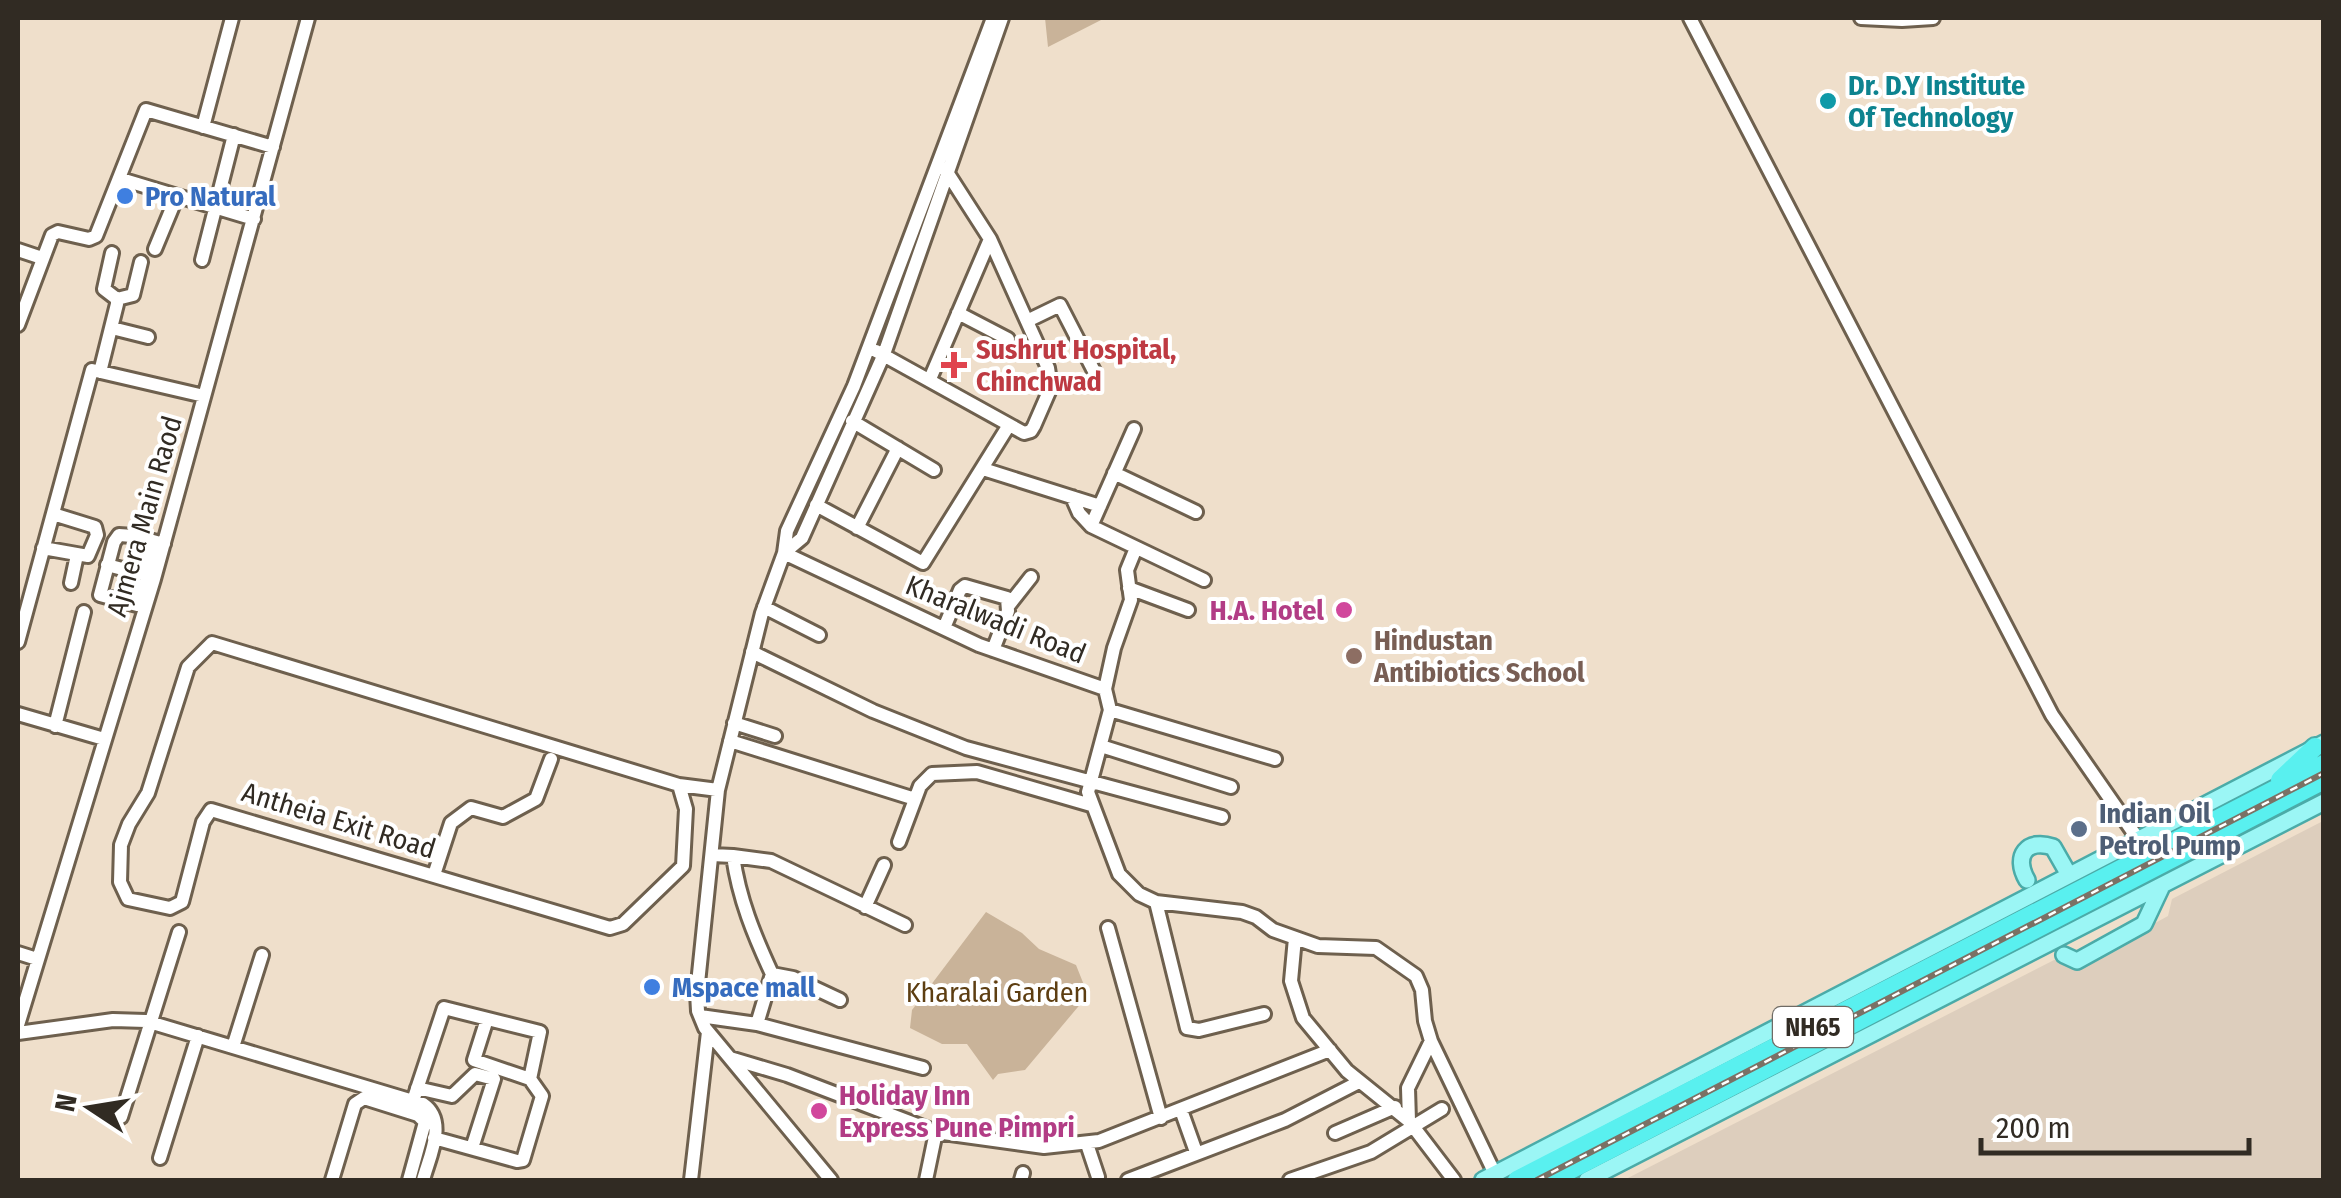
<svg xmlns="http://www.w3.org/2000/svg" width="2341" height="1198" font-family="'Fira Sans Condensed',sans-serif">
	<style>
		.industrial { fill: #ddcebd }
		.green { fill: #c9b399 }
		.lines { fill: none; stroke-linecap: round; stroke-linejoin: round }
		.minor-casing { stroke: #6e604e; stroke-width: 18 }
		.major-casing { stroke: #4baba8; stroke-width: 20 }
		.highway-casing { stroke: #4baba8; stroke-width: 22 }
		.minor { stroke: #fff; stroke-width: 12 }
		.major { stroke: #9bf6f5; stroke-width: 15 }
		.highway { stroke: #59f0ef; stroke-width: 18 }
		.rail-casing { stroke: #7b7165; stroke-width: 6 }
		.rail { stroke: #fff; stroke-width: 2.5; stroke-dasharray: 8; stroke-linecap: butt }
		.culture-dot { fill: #0f9aa8; stroke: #fff; stroke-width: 4 }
		.shop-dot { fill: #3f7fe0; stroke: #fff; stroke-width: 4 }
		.health-dot { fill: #e0444e; stroke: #fff; stroke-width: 4 }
		.hotel-dot { fill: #d1479c; stroke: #fff; stroke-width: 4 }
		.education-dot { fill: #8d6e63; stroke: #fff; stroke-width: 4 }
		.service-dot { fill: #5c6f8a; stroke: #fff; stroke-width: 4 }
		.labels { text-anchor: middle; stroke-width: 8; stroke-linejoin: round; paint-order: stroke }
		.shield { fill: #fff; stroke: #6f6b65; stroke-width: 2.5 }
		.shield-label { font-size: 25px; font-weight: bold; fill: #312b23 }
		.culture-label { font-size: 28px; font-weight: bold; fill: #0d838f; stroke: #fff; text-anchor: start }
		.shop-label { font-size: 28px; font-weight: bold; fill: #366cbe; stroke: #fff; text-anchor: start }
		.health-label { font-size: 28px; font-weight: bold; fill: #be3a42; stroke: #fff; text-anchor: start }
		.street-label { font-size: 28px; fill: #312b23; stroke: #fff }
		.hotel-label { font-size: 28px; font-weight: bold; fill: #b23c85; stroke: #fff; text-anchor: end }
		.education-label { font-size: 28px; font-weight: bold; fill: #785e54; stroke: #fff; text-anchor: start }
		.service-label { font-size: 28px; font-weight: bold; fill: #4e5e75; stroke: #fff; text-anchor: start }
		.park-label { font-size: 28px; fill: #5d3e12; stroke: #fff }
	</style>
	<rect width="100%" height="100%" fill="#efdfcb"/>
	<path class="industrial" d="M2323 821V1180H1624L2060 957 2065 964 2076 966 2168 916 2172 899Z"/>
	<path class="green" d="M1045 18H1105L1048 47Z
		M986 912 1022 933 1039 949 1076 965 1088 995 1025 1070 998 1074 993 1080 967 1044H942L910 1028 912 1010Z"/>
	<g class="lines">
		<defs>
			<path id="minor" d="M1690 18 2052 715 2138 839
				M1861 18 1902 20 1933 18
				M203 127 232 18
				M121 179 254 219
				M155 249 177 196
				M18 250 42 258
				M202 260 234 135
				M117 299 133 295 141 262
				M958 313 1008 339
				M1027 321 1060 305 1095 373
				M18 325 52 235 58 232 89 239 96 236 146 110 273 147
				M112 328 148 337
				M876 351 1024 433 1031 431 1034 426 1051 387 1048 368 990 239 945 169
				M100 372 117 304V299L104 289 112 253
				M930 379 990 239
				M852 421 934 470
				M983 469 1100 506
				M1114 473 1196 512
				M1072 497 1079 513 1091 526 1204 580
				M816 505 923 563 1009 425
				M1091 526 1134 429
				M857 528 898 448
				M153 541 137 605 100 595 114 542 119 535C134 535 149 540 164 544
				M43 548 88 556 97 535 95 527 53 514
				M1136 548 1127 570 1131 600 1114 648 1105 689 1110 710 1088 792 1119 874 1139 894 1156 902 1242 912 1256 917 1273 930 1318 946 1376 948 1416 976 1422 990 1425 1021 1431 1041 1495 1174
				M784 553 802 538 884 354 1002 18
				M784 553 979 645 1105 689
				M107 565 153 577
				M71 583 77 555
				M1129 588 1188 610
				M1009 605 1031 577
				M764 607 819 635
				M944 628 960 590 965 586 1007 598 1008 611 993 650
				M18 642 92 370 204 396
				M212 643 679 785 686 809 683 866 623 924 610 928 211 810 203 822 182 902 170 908 128 899 120 882 121 845 129 824 148 793 188 667Z
				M752 652 873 711 966 748 1222 817
				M1110 710 1275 759
				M18 714 104 739
				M734 723 775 736
				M55 726 84 612
				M730 741 915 799
				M1101 746 1231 787
				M679 785 718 790
				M899 842 920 786 932 774 977 772 1091 805
				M712 855 733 856C739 899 754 935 772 974
				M733 856 771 861 905 925
				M434 875 451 823 471 808 503 817 536 799 551 759
				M1156 902 1187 1028 1199 1030 1264 1014
				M865 907 884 865
				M1108 928 1161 1118
				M1295 938 1291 981 1303 1018 1347 1071 1409 1121 1454 1180
				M18 953 37 959
				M700 1016 757 1024 923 1068
				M487 1019 474 1060 530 1079
				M757 1024 772 974 793 978 840 1000
				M18 1025 154 579 308 18
				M18 1033 113 1020 146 1021 423 1104C448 1121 429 1157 423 1180
				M233 1047 262 955
				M730 1058 787 1075 936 1132 1044 1147 1099 1141 1330 1050
				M417 1088 452 1096 475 1074 494 1079 472 1148
				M413 1101 444 1008 540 1032 530 1079 542 1096 523 1160 517 1161 434 1138
				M1181 1110 1196 1152
				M121 1117 179 932
				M1409 1121 1408 1088 1431 1041
				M1335 1133 1395 1107
				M1087 1144 1098 1177
				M160 1158 198 1036
				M332 1180 355 1104 364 1098 418 1115 425 1122 409 1180
				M691 1180 708 1032
				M831 1180 705 1028 698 1011 697 993 718 790 762 613 784 553 787 531 854 386 993 18
				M926 1180 936 1132
				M1021 1180 1023 1173
				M1128 1180 1285 1120 1359 1082
				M1290 1180 1371 1152 1442 1109"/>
			<path id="major" d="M2027 880C2013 856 2027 838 2053 847L2069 875
				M2064 955 2077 961 2144 924 2161 888
				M1483 1180 2324 743
				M1587 1180 2324 802"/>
			<path id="highway" d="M2280 780 2315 747
				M1517 1180 2324 764
				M1551 1180 2324 780"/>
		</defs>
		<use href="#minor" class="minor-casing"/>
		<use href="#major" class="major-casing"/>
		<use href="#highway" class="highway-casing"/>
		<use href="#minor" class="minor"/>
		<use href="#major" class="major"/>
		<use href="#highway" class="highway"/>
		<defs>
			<path id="rail" d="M1537 1180 2324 773"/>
		</defs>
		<use href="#rail" class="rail-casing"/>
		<use href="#rail" class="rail"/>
	</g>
	<circle class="culture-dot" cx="1828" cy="101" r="10"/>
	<g class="shop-dot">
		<circle cx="125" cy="196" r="10"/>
		<circle cx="652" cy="987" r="10"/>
	</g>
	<path class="health-dot" d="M949 350h10v10h10v10h-10v10h-10v-10h-10v-10h10z"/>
	<g class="hotel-dot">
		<circle cx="1344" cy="610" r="10"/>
		<circle cx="819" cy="1111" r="10"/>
	</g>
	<circle class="education-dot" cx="1354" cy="656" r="10"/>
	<circle class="service-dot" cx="2079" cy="829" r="10"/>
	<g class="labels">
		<rect class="shield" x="1773" y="1007" width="80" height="40" rx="8"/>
		<g class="shield-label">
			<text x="1813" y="1036">NH65</text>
		</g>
		<g class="culture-label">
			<text x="1848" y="95">Dr. D.Y Institute<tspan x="1848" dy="32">Of Technology</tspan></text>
		</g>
		<g class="shop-label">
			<text x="145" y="206">Pro Natural</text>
			<text x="672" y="997">Mspace mall</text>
		</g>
		<g class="health-label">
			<text x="976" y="359">Sushrut Hospital,<tspan x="976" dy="32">Chinchwad</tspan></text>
		</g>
		<g class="street-label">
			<text transform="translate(144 516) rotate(-74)" y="10">Ajmera Main Raod</text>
			<text transform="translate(996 619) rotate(22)" y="10">Kharalwadi Road</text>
			<text transform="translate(339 820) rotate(17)" y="10">Antheia Exit Road</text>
		</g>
		<g class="hotel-label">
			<text x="1324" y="620">H.A. Hotel</text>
			<text x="839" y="1105" text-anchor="start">Holiday Inn<tspan x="839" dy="32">Express Pune Pimpri</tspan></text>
		</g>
		<g class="education-label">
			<text x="1374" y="650">Hindustan<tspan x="1374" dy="32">Antibiotics School</tspan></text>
		</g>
		<g class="service-label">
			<text x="2099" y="823">Indian Oil<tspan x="2099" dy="32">Petrol Pump</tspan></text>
		</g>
		<g class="park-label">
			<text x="997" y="1002">Kharalai Garden</text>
		</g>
	</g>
	<rect width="2341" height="1198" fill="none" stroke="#312b23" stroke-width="40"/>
	<g transform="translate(90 1108) rotate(282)" stroke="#ffffff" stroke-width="8" paint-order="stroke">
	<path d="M0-8L18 38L0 25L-18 38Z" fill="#312b23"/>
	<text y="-15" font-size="28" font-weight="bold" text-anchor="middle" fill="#312b23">N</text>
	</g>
	<path d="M1981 1138v15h268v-15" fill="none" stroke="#312b23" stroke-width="5"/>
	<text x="1996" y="1138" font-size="30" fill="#312b23" stroke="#ffffff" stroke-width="8" paint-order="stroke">200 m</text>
</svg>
